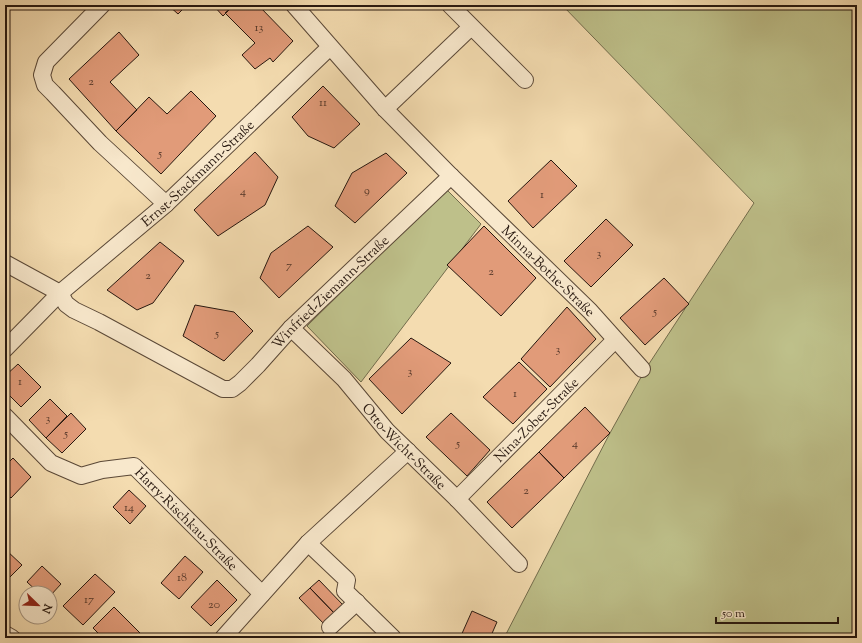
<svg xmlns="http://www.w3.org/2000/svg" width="862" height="643" font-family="'Sorts Mill Goudy',serif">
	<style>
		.green { fill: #bec08a; stroke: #726c4c }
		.building { fill: #e19b79; stroke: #26170f }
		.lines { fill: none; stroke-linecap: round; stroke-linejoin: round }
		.minor-casing { stroke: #5a4837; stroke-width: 18 }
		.minor { stroke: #f8e8cc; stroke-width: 16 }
		.labels { text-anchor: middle; stroke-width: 3; stroke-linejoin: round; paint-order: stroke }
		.number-label { font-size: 12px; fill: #55382a }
		.street-label { font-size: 14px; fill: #26170f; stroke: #f8e8cc }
	</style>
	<rect width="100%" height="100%" fill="#f4dcb0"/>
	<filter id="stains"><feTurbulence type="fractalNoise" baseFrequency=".005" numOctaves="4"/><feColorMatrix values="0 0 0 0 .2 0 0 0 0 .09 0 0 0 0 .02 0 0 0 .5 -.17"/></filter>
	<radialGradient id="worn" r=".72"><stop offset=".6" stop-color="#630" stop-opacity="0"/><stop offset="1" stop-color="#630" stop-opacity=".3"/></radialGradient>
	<path class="green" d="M562 5H857V638H504L610 433 645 370 754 203Z
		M446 189 481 224 361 382 307 326Z"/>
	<path class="building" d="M168 5H187L178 14Z
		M213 5H234L223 16Z
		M234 5H258L293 41 273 62 270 58 255 69 242 55 255 43 225 13Z
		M119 32 139 55 110 82 137 110 116 131 69 79Z
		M323 86 360 124 334 148 308 136 292 117Z
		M191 91 216 116 161 174 116 131 149 97 167 114Z
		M255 152 278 177 265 205 218 236 194 210Z
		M386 153 407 173 355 223 335 206 352 173Z
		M551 160 577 186 533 228 508 201Z
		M606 219 633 245 591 287 564 261Z
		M308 226 333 247 279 298 260 278 271 253Z
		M484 226 536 278 501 316 447 265Z
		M160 242 184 261 153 303 137 310 107 290Z
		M664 278 689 304 645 345 620 318Z
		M195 305 234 312 253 331 224 361 183 336Z
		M567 307 596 339 550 387 521 359Z
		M411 338 451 363 402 414 369 379Z
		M519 362 547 389 513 424 483 397Z
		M18 364 41 387 21 407 5 391V376Z
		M50 399 67 416 46 438 29 420Z
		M585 407 610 433 564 478 539 452Z
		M71 413 86 429 62 453 46 438Z
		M451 413 490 450 467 476 426 437Z
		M539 452 564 478 512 528 487 502Z
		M13 458 31 477 11 498 5 492V466Z
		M129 490 146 506 130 524 113 507Z
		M6 550 22 565 6 581 5 580V551Z
		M185 556 203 572 179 599 161 583Z
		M42 566 61 584 50 596V593H39L27 582Z
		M95 574 115 592 83 625 63 606Z
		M217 580 237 600 211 626 191 607Z
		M319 580 344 606 336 615 310 588Z
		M310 588 336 615 325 625 299 598Z
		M114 607 140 633 135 638H103L93 628Z
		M472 611 497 622 490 638H460Z"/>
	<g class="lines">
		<defs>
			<g id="minor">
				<path d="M102 5 46 62 42 75 45 85 53 93 100 143 166 204"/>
				<path d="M450 5 525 80"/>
				<path d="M385 109 471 27"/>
				<path id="s1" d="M451 176 590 311 642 369"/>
				<path id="s2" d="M5 263 60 293 66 304 74 310 99 322 223 389H232L240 383 258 365 291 328 451 176 385 109 294 5"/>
				<path id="s3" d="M291 328 344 379 387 431 457 499 519 564"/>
				<path id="s4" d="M5 349 60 293 166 204 330 47"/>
				<path id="s5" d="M5 416 51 463 81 476 102 470 134 466 262 594"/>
				<path id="s6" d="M457 499 615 340"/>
				<path d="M308 543 347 580 345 591 393 638"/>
				<path d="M330 627 357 602"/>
				<path d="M5 634 12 638"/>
				<path d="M223 638 308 543 408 451"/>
			</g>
		</defs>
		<use href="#minor" class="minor-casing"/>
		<use href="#minor" class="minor"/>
	</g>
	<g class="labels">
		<g class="number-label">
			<text x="259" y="31">13</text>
			<text x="91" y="85">2</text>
			<text x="323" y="106">11</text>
			<text x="160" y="157">5</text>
			<text x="367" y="194">9</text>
			<text x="243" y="195">4</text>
			<text x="542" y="198">1</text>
			<text x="599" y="257">3</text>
			<text x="289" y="269">7</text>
			<text x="491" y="275">2</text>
			<text x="148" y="279">2</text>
			<text x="655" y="315">5</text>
			<text x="217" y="337">5</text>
			<text x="558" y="353">3</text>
			<text x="410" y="375">3</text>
			<text x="20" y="385">1</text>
			<text x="515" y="397">1</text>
			<text x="48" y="422">3</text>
			<text x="66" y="437">5</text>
			<text x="458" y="447">5</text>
			<text x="575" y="447">4</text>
			<text x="526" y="494">2</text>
			<text x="129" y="511">14</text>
			<text x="182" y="581">18</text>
			<text x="89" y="603">17</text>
			<text x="214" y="608">20</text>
		</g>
		<g class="street-label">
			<text dy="5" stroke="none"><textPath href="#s4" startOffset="261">Ernst-Stackmann-Straße</textPath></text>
			<text dy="5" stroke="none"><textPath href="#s1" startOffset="136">Minna-Bothe-Straße</textPath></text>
			<text dy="5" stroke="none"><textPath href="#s2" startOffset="401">Winfried-Ziemann-Straße</textPath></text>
			<text dy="5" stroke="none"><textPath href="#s6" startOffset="112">Nina-Zober-Straße</textPath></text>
			<text dy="5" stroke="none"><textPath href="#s3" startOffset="164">Otto-Wicht-Straße</textPath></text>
			<text dy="5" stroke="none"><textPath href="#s5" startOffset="227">Harry-Rischkau-Straße</textPath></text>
		</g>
	</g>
	<rect width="862" height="643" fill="none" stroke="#f4dcb0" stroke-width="20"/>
	<rect x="6" y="6" width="850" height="631" fill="none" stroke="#26170f" stroke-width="2"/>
	<rect x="10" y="10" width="842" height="623" fill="none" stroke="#26170f"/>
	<g transform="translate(38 605) rotate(113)"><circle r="19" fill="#f8e8cc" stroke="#a49480"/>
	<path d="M0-3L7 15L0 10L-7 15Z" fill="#8f2418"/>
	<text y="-6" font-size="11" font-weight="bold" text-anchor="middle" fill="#26170f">N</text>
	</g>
	<path d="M716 617v6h122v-6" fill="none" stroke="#26170f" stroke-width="2"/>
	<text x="722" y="617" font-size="12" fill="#26170f" stroke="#f8e8cc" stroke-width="3" paint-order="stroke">50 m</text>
	<rect width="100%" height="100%" filter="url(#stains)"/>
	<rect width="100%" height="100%" fill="url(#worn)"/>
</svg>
